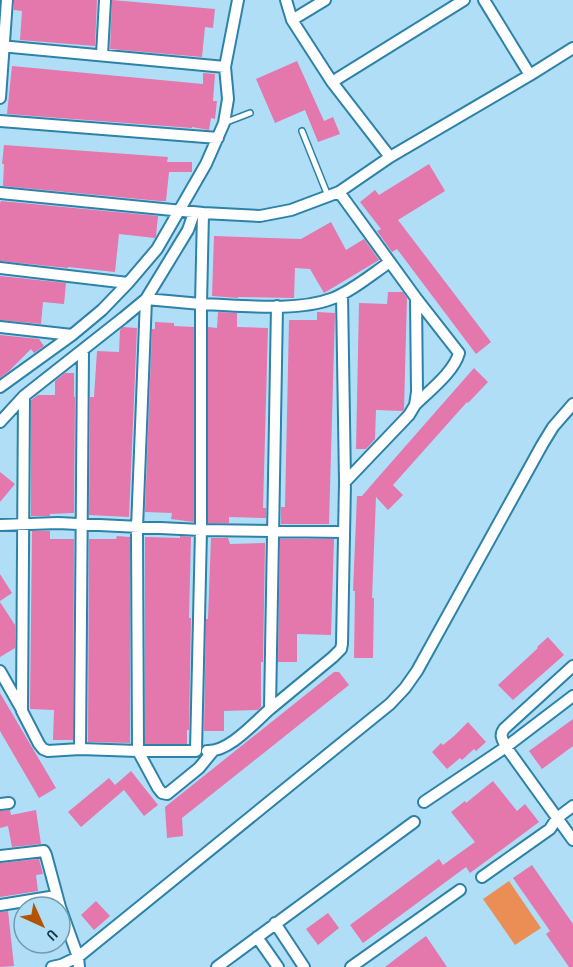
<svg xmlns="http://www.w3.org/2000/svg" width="573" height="967" font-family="'Sofia Sans Condensed',sans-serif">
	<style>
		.green { fill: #eb8e55 }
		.building { fill: #e477ac }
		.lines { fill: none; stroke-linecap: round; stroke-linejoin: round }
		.service-casing { stroke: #2d82a7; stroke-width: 8 }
		.minor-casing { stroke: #2d82a7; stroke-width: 14 }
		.service { stroke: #fff; stroke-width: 5 }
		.minor { stroke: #fff; stroke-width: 10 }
	</style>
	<rect width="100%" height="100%" fill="#b0def7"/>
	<path class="green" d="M509 881 541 928 515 945 483 899Z"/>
	<path class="building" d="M14 0H97L95 46 20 40 22 11 14 10Z
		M112 0 215 9 213 28 205 27 202 57 110 49Z
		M297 61 324 121 333 117 340 134 318 142 305 110 275 123 256 79Z
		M12 66 203 84V73L215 74 213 101H217L215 119 211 118 209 130 192 127V128L7 114Z
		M4 145 168 157 167 162H192V172H169L166 201H160L3 186 4 164H2Z
		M429 164 445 191 398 220 491 342 476 354 397 249 392 252 377 231 381 229 360 202 375 190 379 195Z
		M1 201 158 216 156 236 155 238 119 234 115 272 68 267V268L0 261V203Z
		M331 222 346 250 364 239 379 260 324 293 310 269 295 268 294 298 238 297V298L212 296 214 236 301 239Z
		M0 276 66 283 64 304 43 302 41 324 0 320Z
		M388 292H403L407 298 404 409 403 411 376 410 375 439 366 449H356L359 303 387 304Z
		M218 312 237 313V327L268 328 263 508H266V518L229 517V523H208V327L217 328Z
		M317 312 335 313 329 524H281V507H285L289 320H317Z
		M155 322 174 323V326L194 327V522L171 519 172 513 145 512 152 329H155Z
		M123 327 137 328 129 517 89 515 90 397H94L97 351 119 352 120 330Z
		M0 335 39 339 44 346 34 353 31 349 8 372 0 378Z
		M474 368 488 382 468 403 467 402 393 485 403 495 388 510 376 497 372 598H374L373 658H354L355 591H353L357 496H362L374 482Z
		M65 373H74V397H75L74 513 50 514V516H31V400L38 395H55V381Z
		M0 472 15 484 0 502Z
		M32 531H50V539H74L73 740H53L54 710 30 709Z
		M117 536 130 537V743L88 742 89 539H116Z
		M180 536 191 537 189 618H191L189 730H187V744H145V537L180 538Z
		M211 538H228L230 544 265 543 263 662H261V707L258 710 224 711V731H204L206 619H208Z
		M280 539H334L331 635 297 634V662H278Z
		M0 574 12 593 0 601Z
		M0 602 15 625V648L0 657Z
		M548 637 564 655 513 700 498 685 538 648 537 647Z
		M334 672H339L349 685 182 818 183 836 167 838 165 807Z
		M0 693 56 788 39 798 0 731Z
		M573 719V746L542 769 529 751Z
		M468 722 486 742 476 751 474 749 462 760 460 758 447 769 432 752 441 743 443 745 454 736Z
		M131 771 158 805 144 816 124 790 81 827 68 812 109 778 115 785Z
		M493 781 517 811 525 804 539 822 470 873 466 867 363 943 350 925 439 859 443 865 475 842 451 812 465 801 466 803Z
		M10 810 11 815 36 810 41 844 12 847 8 826 0 828V811Z
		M39 859 43 874 36 875 38 891 0 897V863Z
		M532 865 573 924V967H569L546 934 550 931 513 878Z
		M96 901 110 916 94 930 81 915Z
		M8 911 14 966 0 967V912Z
		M328 913 339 928 318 945 306 929Z
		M426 936 447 967H385L415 944Z"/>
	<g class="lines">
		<defs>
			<path id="service" d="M224 123 250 113
				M302 131 328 196"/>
			<path id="minor" d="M286 0 292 20 332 82 390 157
				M484 0 530 75
				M292 20 325 0
				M0 46 225 67
				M102 55 105 0
				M332 82 464 0
				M0 98 7 0
				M0 121 218 138
				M339 192 416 298 459 353C454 372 429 391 415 405
				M0 193 203 213 260 216 291 210 339 192 390 157 530 75 573 48
				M203 213 201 304C239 305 296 312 331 299 351 292 372 274 390 262
				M0 268 128 283
				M0 327 72 335
				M0 387 72 335 102 310 128 283 157 249 206 164 224 123 228 99 225 67 238 0
				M24 396 22 711 39 744 43 749 48 751 80 749 138 751 137 528 146 299 201 304V530L196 751H138L158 788 162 793 167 794 199 768 213 751
				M0 422 24 396 123 318 146 299 188 230 194 213
				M345 482 409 415 415 405 417 392 416 298
				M0 525 58 523 201 530 343 532
				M0 671 21 708
				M573 696 506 747 573 840
				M270 709 333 657 341 649 342 644 345 482 342 294
				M80 749 83 350
				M207 751C229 752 254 723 270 709L277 306
				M424 802 506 747C503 740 499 736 504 729L573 666
				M0 804 9 803
				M0 856 44 851 46 855 60 907
				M482 877 550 829 557 818 573 806
				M0 905 56 896
				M60 907 78 957 79 967
				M275 923 304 967
				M257 937 278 967
				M52 967 61 965 78 957 390 704 405 688 417 671 542 445 553 427 573 404
				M217 967 414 822
				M351 967 460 890"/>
		</defs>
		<use href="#service" class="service-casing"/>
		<use href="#minor" class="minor-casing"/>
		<use href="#service" class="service"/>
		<use href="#minor" class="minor"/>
	</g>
	<g transform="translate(42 925) rotate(135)"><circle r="28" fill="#b0def7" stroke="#719bb0" stroke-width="1.5"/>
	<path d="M0-4.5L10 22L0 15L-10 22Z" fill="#b35403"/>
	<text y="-9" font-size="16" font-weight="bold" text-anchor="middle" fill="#133646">U</text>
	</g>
</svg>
